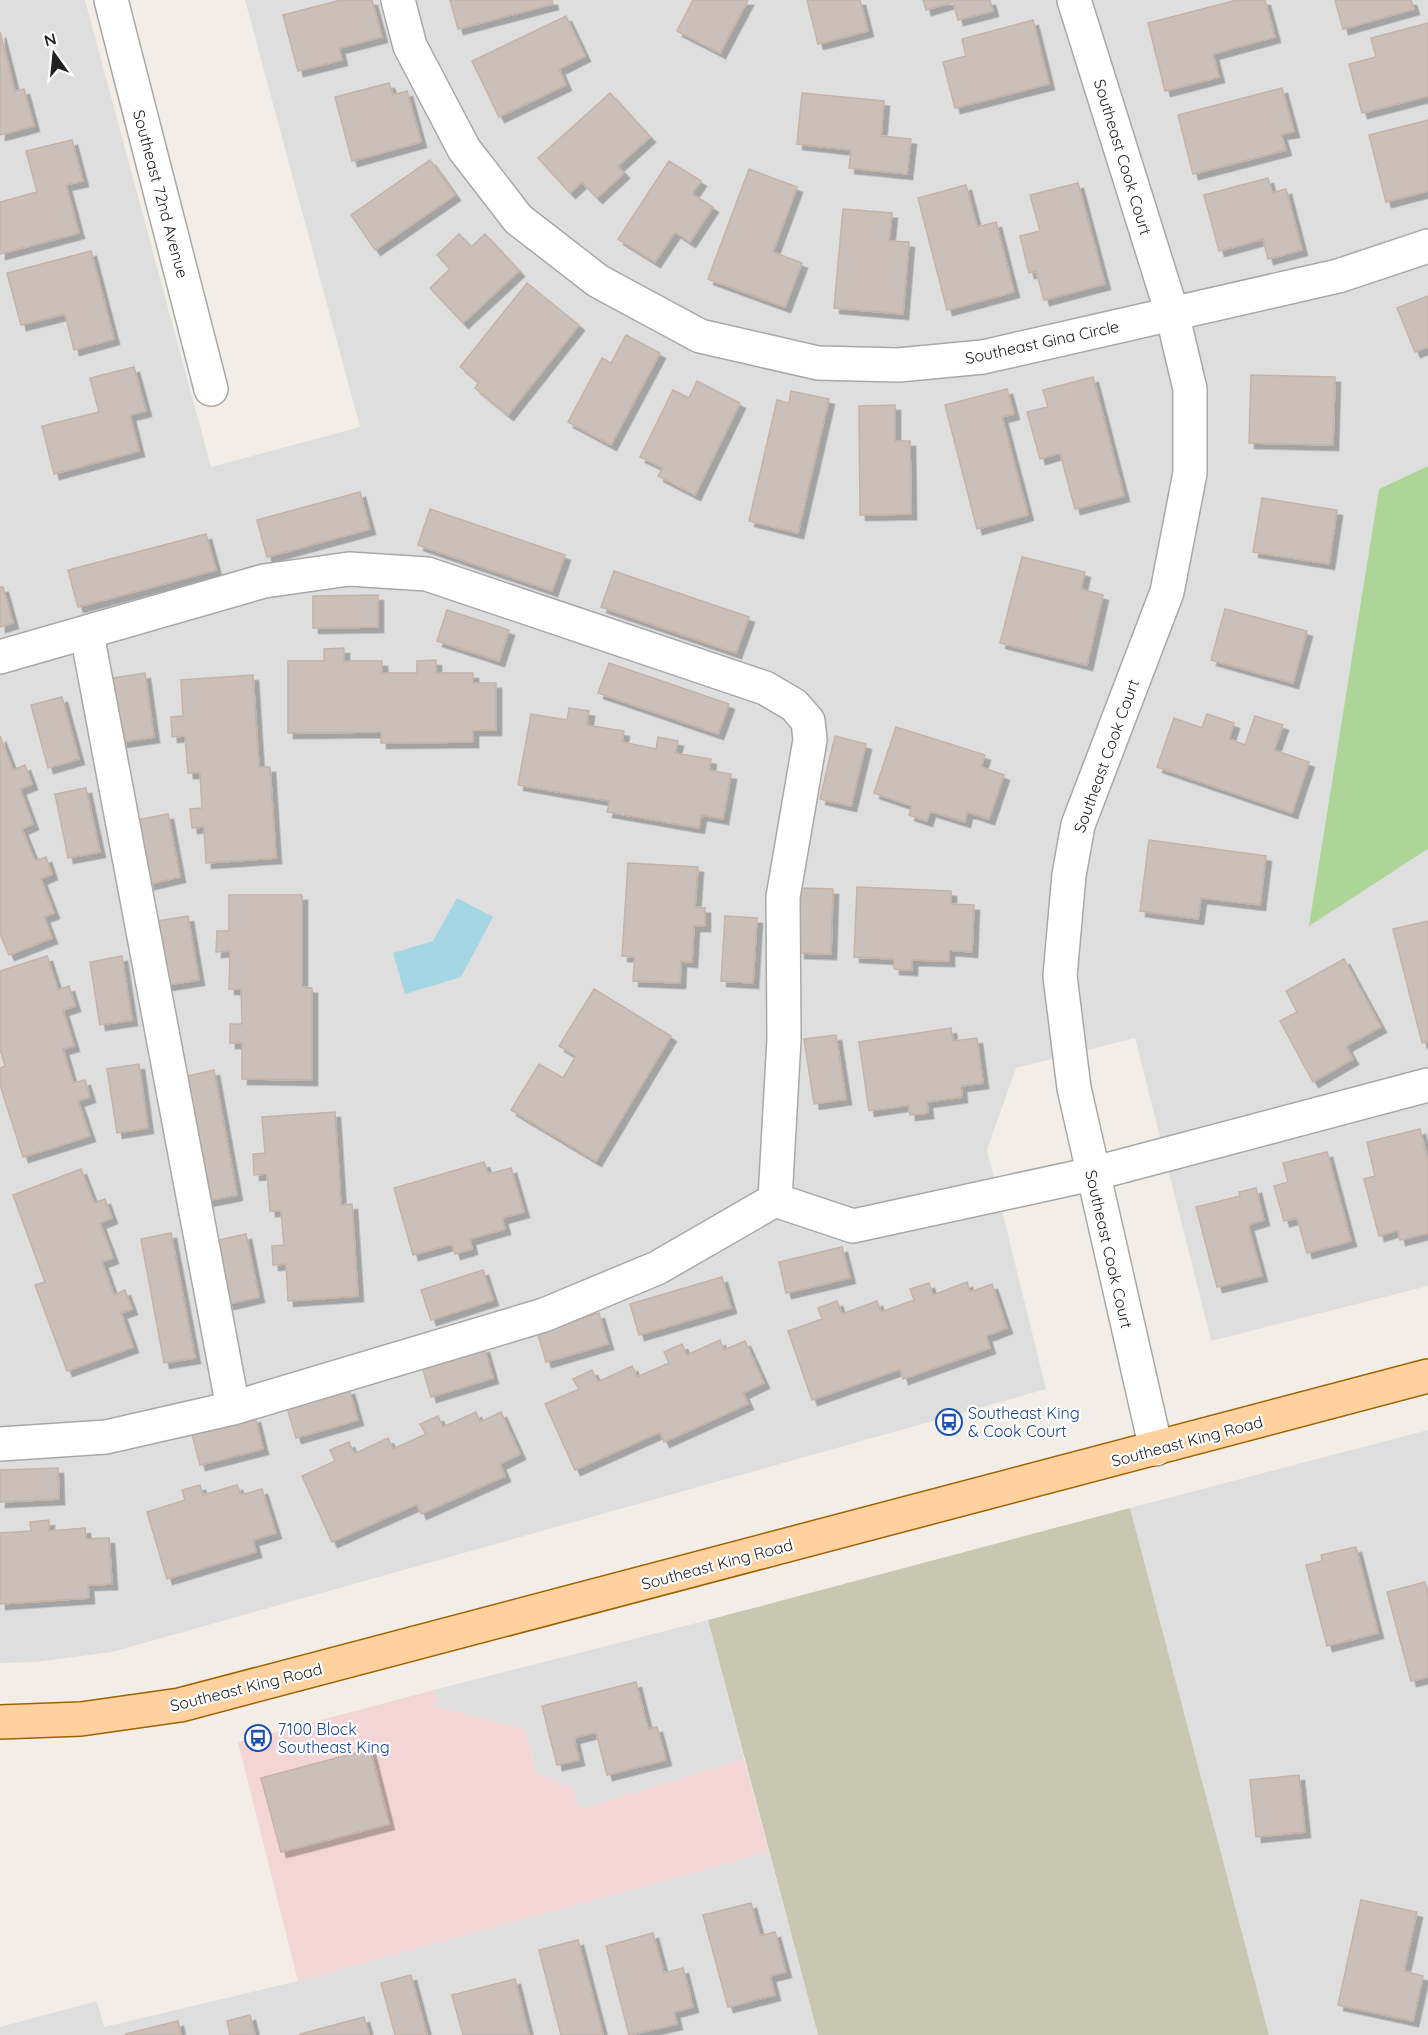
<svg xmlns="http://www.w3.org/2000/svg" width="1428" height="2035" font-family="Quicksand,sans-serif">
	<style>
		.residential { fill: #dfdede }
		.commercial { fill: #f4d5d5 }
		.construction { fill: #c8c7b1 }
		.forest { fill: #add598 }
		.water { fill: #a4d7e3 }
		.building { fill: #cac0b9; stroke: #c5b3a8; stroke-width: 1.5; filter: url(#shadow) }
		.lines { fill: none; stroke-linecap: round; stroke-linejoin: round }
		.minor-casing { stroke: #a8a8a8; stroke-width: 36 }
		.major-casing { stroke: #9e6200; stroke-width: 36 }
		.minor { stroke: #fff; stroke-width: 33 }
		.major { stroke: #ffd19f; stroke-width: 33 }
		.labels { text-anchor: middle; stroke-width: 4.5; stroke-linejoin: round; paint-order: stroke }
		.street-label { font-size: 16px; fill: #212121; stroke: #fff }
		.transit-label { font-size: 16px; fill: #164399; stroke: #fff; text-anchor: start }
	</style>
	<defs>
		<filter id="shadow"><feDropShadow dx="5.5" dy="5.5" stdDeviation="0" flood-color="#0004"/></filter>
	</defs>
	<rect width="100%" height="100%" fill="#f2eee7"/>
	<path class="residential" d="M0 0H85L211 467 360 427 245 0H1428V466L1379 489 1310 925 1428 849V1286L1211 1341 1135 1038 1016 1068 987 1150 1046 1389 112 1652 35 1662 0 1663Z
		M1428 1430V2035H1269L1130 1508Z
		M708 1620 744 1759 580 1809 573 1788 536 1773 525 1729 438 1707 434 1690Z
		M769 1852 818 2035H0V2027L97 2001 104 2027 298 1981Z"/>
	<path class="commercial" d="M434 1690 438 1707 525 1729 536 1773 573 1788 580 1809 744 1759 769 1852 298 1981 238 1742Z"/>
	<path class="construction" d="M1130 1508 1269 2035H818L708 1620Z"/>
	<path class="forest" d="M1428 466V849L1309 926 1379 489Z"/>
	<path class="water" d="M457 898 493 917 461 977 405 994 393 953 433 941Z"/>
	<path class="building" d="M341 0H372L382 37 339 48 342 60 298 71 283 15Z
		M450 0H552L553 4 458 29Z
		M693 0H748L720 53 677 31Z
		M807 0H860L868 31 818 44Z
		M923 0H990L993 11 958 20 953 2 926 10Z
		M1237 0H1265L1275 37 1213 54 1219 77 1165 91 1148 23Z
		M1335 0H1411L1414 9 1343 29Z
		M566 16 585 56 559 69 566 85 499 117 472 61Z
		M1033 20 1049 84 955 108 943 62 966 56 962 39Z
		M1428 23V96L1362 113 1349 64 1376 57 1371 38Z
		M0 32 15 91 24 89 34 126 0 135Z
		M389 83 393 95 407 91 421 142 352 161 335 97Z
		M1282 88 1294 132 1281 134 1286 150 1193 174 1178 115Z
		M610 93 650 137 618 166 624 173 597 198 582 182 570 193 538 158Z
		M802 93 884 101 881 136 911 139 907 174 849 168 851 150 797 144Z
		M1428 120V191L1386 202 1369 135Z
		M72 140 83 181 66 185 79 233 0 254V202L37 192 26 151Z
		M430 160 455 195 375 250 351 215Z
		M669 161 701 181 692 194 713 207 690 242 675 232 655 262 618 239Z
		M749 169 797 187 773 252 802 263 785 307 708 279Z
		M1268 178 1272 193 1286 189 1302 250 1268 259 1263 239 1219 251 1204 195Z
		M1078 183 1105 284 1044 300 1036 271 1029 273 1020 236 1040 231 1030 195Z
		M966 185 977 227 996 222 1014 292 947 310 918 198Z
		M843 209 892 213 889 241 909 242 903 314 834 308Z
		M459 234 471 247 485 234 519 271 463 323 430 288 450 269 437 255Z
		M91 251 114 339 74 350 65 314 21 325 7 273Z
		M527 283 579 325 508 415 475 388 479 382 460 367Z
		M1428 296V347L1415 352 1397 308Z
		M626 335 660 353 611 445 568 422 602 358 611 363Z
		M134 367 146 411 130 415 139 451 54 474 42 426 99 412 90 378Z
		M1251 375 1335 377 1333 445 1249 443Z
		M1093 377 1124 496 1075 509 1060 453 1040 459 1027 412 1048 407 1043 390Z
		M697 381 740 403 695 495 658 476 663 468 640 457 673 390 689 398Z
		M1007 389 1014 414 1002 417 1028 515 977 529 945 405Z
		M791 391 829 399 798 533 749 521 777 400 789 403Z
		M895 405V441H910L911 514 860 515 859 406Z
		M360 492 370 529 267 557 257 520Z
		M1262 498 1337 510 1329 564 1253 552Z
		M430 509 565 555 552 591 418 545Z
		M206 534 216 570 78 607 68 570Z
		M1022 557 1085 572 1081 589 1103 595 1087 665 1000 643Z
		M614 571 749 617 736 653 601 607Z
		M0 587H3L13 623 0 627Z
		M378 595V627L313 628V596Z
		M1225 609 1307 631 1293 683 1211 660Z
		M447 610 509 630 499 661 437 641Z
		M344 648V661H382V673H417V661L436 660V673H473V683H496V730H473V742L381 743V732L288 733V661H324V649Z
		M609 663 729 704 718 734 598 693Z
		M145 673 154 737 122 742 113 678Z
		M253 675 259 767H270L276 858 206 863 204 827 192 828 190 809 202 808 200 773H188L185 736 172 737 171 717 183 716 181 680Z
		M62 697 79 759 48 768 31 705Z
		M569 708 589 711 587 725 624 731 622 742 656 749 658 737 678 741 675 753 711 759 709 770 731 774 723 819 701 815 699 828 607 812 610 801 518 785 531 714 567 720Z
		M1207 714 1234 723 1229 739 1245 745 1255 716 1283 725 1274 750 1309 762 1292 813 1157 767 1174 718 1202 728Z
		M896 727 985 755 981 767 1004 775 989 819 967 812 965 822 930 811 927 821 909 815 912 806 874 793Z
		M0 736 13 770 25 765 32 784 20 789 33 824 22 829 35 861 46 857 52 874 41 879 54 913 44 917 52 938 9 955 0 934Z
		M835 736 866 744 851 806 820 799Z
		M86 788 100 852 68 858 55 794Z
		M168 814 180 877 149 884 137 820Z
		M1149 840 1266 856 1260 905 1201 898 1198 919 1140 911Z
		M628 863 698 867 695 907 705 908V926H694L692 962 681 961 680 983 633 981 635 957 622 956Z
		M857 887 951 891V904L974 905 972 952 949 950V961L912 960V970L894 969V959L854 957Z
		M801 888 833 889 831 954 799 953Z
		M229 895H302V987L312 988V1080L242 1079V1043H230V1024H242L241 989H229L230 951 216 952 217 931H229Z
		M188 916 199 980 167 985 156 921Z
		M725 916 757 918 753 983 721 981Z
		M1428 921V1042L1422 1043 1393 929Z
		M47 956 58 990 69 986 75 1006 63 1010 74 1046 63 1049 73 1083 85 1080 90 1097 78 1101 90 1136 23 1157 0 1085V1068L5 1066 0 1049V971Z
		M122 956 132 1020 100 1025 90 962Z
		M1344 959 1381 1027 1346 1046 1353 1059 1313 1082 1280 1021 1297 1012 1286 991Z
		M594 989 671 1036 596 1161 511 1110 539 1064 563 1078 576 1056 559 1046Z
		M951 1028 953 1041 977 1038 983 1083 961 1086 962 1097 927 1102 928 1113 910 1115 909 1105 869 1111 859 1042Z
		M836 1035 846 1099 814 1104 804 1039Z
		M139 1064 148 1128 117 1133 107 1069Z
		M214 1070 237 1195 206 1201 183 1077Z
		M335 1112 341 1205 352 1204 358 1296 288 1301 286 1264 273 1265 272 1246 284 1245 281 1211H270L267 1174 254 1175 253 1154 265 1153 262 1117Z
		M1420 1129 1428 1161V1233L1400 1240 1398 1230 1379 1236 1364 1179 1375 1176 1367 1142Z
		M1327 1152 1351 1241 1307 1253 1297 1218 1284 1221 1274 1186 1288 1182 1283 1163Z
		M484 1162 488 1174 511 1168 524 1212 502 1218 505 1229 470 1239 472 1249 455 1254 452 1244 413 1255 394 1188Z
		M81 1169 94 1203 105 1199 112 1218 100 1223 113 1258 102 1262 114 1295 125 1290 132 1309 121 1313 133 1347 67 1371 35 1285 45 1282 13 1195Z
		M1256 1188 1264 1220 1248 1225 1262 1276 1217 1287 1196 1207 1240 1196 1239 1192Z
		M171 1233 195 1358 164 1363 141 1239Z
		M246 1234 259 1297 228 1304 214 1241Z
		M842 1247 850 1278 786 1293 779 1262Z
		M483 1270 493 1300 431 1320 421 1290Z
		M722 1277 731 1308 639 1335 630 1304Z
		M967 1282 970 1292 992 1284 1007 1328 986 1336 990 1348 903 1379 900 1369 812 1400 788 1331 822 1319 818 1308 837 1301 842 1314 877 1301 881 1312 914 1300 910 1289 929 1283 933 1295Z
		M599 1313 608 1344 546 1362 537 1331Z
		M720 1340 724 1350 745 1341 764 1383 743 1393 748 1404 664 1442 660 1432 575 1470 545 1404 579 1389 573 1379 592 1370 598 1382 632 1366 637 1377 669 1363 664 1352 682 1344 687 1355Z
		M484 1347 493 1378 431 1397 422 1366Z
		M349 1389 358 1420 296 1438 287 1408Z
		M476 1412 480 1422 501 1412 520 1454 500 1464 505 1476 421 1514 417 1504 332 1542 302 1476 335 1461 330 1450 349 1442 354 1454 388 1438 393 1449 426 1434 420 1424 438 1416 443 1427Z
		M255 1417 263 1449 200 1465 192 1434Z
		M58 1468 59 1499 0 1502V1470Z
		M200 1485 203 1495 237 1485 241 1495 262 1489 276 1533 253 1540 256 1552 167 1579 147 1512 185 1500 182 1490Z
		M49 1520V1531L85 1528 86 1539 109 1538 112 1584 88 1585 89 1598 0 1604V1533L31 1531 30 1522Z
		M1356 1547 1378 1633 1327 1646 1306 1565 1322 1561 1321 1555Z
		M1425 1582 1428 1595V1677L1411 1681 1387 1592Z
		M636 1682 648 1729 657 1727 666 1760 607 1775 596 1732 574 1738 579 1760 557 1765 542 1706Z
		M370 1749 389 1824 281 1852 261 1778Z
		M1299 1775 1305 1832 1256 1837 1250 1780Z
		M1361 1900 1417 1912 1404 1971 1423 1976 1413 2021 1338 2005Z
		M751 1903 760 1936 775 1932 786 1972 770 1976 775 1995 728 2007 703 1915Z
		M653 1933 664 1973 683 1968 693 2007 674 2012 677 2024 629 2035 606 1946Z
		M578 1940 603 2035H561L539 1950Z
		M411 1975 427 2035H395L381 1983Z
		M515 1979 529 2035H463L452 1995Z
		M250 2015 255 2035H230L227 2021Z
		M364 2017 369 2035H300V2034Z
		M178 2021 181 2035H127L126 2034Z"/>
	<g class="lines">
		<defs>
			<path id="minor" d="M111 0 211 389
				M398 0 410 46 464 149 518 219 598 281 700 336 818 363 898 365 983 357 1338 276 1428 246
				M1074 0 1172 313 1190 389V473L1167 592 1078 825 1069 875 1060 976 1074 1088 1156 1449
				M87 634 233 1408
				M0 657 264 581 349 569 427 574 765 688 794 705 808 721 810 740 783 897 784 1039 775 1200
				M0 1444 106 1437 233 1408 544 1315 657 1268 775 1200 853 1226 1092 1174 1428 1085"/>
			<path id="major" d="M0 1722 81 1719 180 1705 1428 1376"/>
		</defs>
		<use href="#minor" class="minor-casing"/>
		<use href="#major" class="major-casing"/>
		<use href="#minor" class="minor"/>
		<use href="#major" class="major"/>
	</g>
	<defs>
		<symbol id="bus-ring" viewBox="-11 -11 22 22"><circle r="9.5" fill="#fff" stroke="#1a4fb4" stroke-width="1.5"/><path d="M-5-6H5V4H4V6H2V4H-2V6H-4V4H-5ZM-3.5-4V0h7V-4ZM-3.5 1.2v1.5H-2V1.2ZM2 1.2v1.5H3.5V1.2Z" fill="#1a4fb4"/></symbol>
	</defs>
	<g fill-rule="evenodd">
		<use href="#bus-ring" x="934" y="1407" width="30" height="30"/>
		<use href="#bus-ring" x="243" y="1723" width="30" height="30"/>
	</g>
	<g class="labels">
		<g class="street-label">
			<text transform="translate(1123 157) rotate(73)" y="6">Southeast Cook Court</text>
			<text transform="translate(161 194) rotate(75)" y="6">Southeast 72nd Avenue</text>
			<text transform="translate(1042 342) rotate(-12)" y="6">Southeast Gina Circle</text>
			<text transform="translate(1106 756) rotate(-70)" y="6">Southeast Cook Court</text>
			<text transform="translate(1109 1249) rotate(77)" y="6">Southeast Cook Court</text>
			<text transform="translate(1187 1441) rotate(-15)" y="6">Southeast King Road</text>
			<text transform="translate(717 1564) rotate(-15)" y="6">Southeast King Road</text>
			<text transform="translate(246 1687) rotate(-14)" y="6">Southeast King Road</text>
		</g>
		<g class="transit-label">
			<text x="968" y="1419">Southeast King<tspan x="968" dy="18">&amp; Cook Court</tspan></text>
			<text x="278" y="1735">7100 Block<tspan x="278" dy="18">Southeast King</tspan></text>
		</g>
	</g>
	<g transform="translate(54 54) rotate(345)" stroke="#ffffff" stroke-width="4.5" paint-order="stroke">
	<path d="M0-4.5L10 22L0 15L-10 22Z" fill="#212121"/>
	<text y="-9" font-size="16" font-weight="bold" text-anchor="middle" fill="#212121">N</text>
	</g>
</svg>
